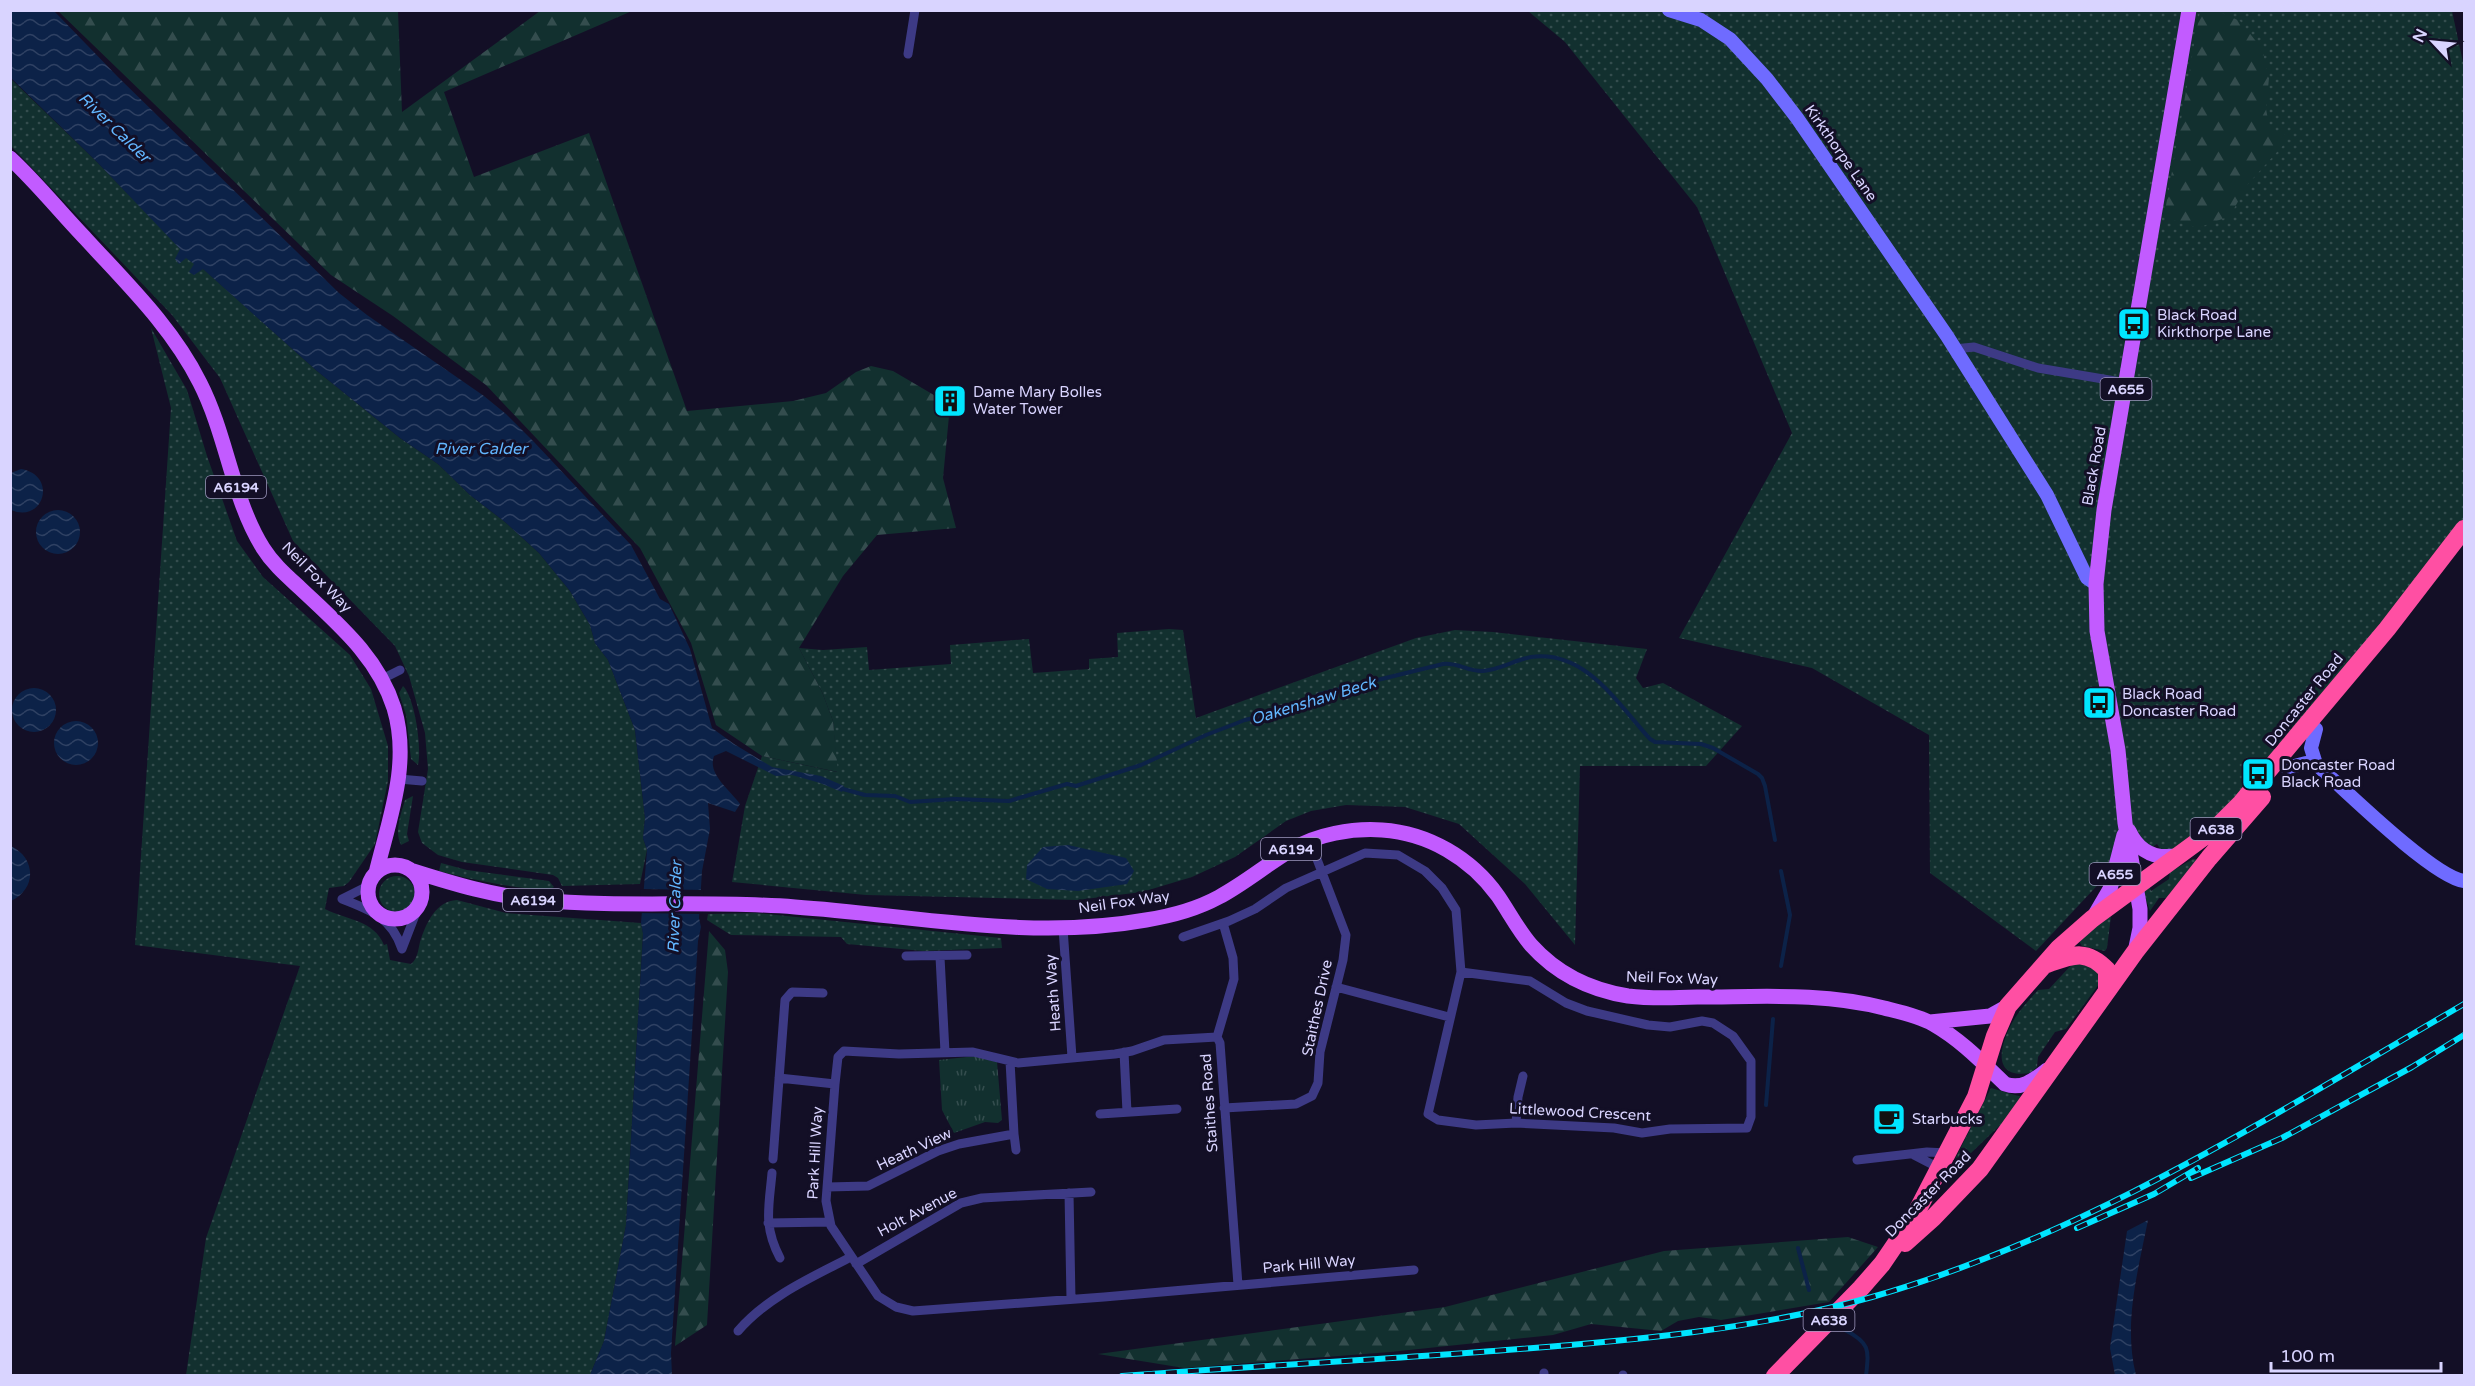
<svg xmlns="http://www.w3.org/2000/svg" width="2475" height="1386" font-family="'Varela Round',sans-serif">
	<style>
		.grass { fill: url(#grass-dots) }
		.forest { fill: url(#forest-firs) }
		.park { fill: url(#park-tufts) }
		.water { fill: url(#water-waves) }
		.pier { fill: #130f26 }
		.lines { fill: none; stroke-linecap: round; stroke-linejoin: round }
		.stream { stroke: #0c2248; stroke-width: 4 }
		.street { stroke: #3d3a85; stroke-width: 9 }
		.secondary { stroke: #6f6bff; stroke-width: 14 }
		.primary { stroke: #c25bff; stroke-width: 15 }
		.highway { stroke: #ff4fa3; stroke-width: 18 }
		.rail-casing { stroke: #00e5ff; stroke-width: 6 }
		.rail { stroke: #130f26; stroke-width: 4; stroke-dasharray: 11; stroke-linecap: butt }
		.labels { text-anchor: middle; stroke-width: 6; stroke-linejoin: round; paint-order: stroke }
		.shield { fill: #130f26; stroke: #9e99be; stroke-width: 1.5 }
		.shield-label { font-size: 14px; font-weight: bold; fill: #d9d4ff }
		.street-label { font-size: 15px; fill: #d9d4ff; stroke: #130f26 }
		.poi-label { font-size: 15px; fill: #d9d4ff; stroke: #130f26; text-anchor: start }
		.water-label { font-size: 16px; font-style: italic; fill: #62b6ff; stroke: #130f26 }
	</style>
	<defs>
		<pattern id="grass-dots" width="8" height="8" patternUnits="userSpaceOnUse" patternTransform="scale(1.5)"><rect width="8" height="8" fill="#12302f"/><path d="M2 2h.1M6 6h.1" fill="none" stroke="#344d4e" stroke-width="1.8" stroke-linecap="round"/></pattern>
		<pattern id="forest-firs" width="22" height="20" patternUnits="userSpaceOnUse" patternTransform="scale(1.5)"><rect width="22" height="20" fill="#12302f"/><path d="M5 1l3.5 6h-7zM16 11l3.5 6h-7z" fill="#344d4e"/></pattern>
		<pattern id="park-tufts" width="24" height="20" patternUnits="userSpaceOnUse" patternTransform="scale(1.5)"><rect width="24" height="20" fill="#12302f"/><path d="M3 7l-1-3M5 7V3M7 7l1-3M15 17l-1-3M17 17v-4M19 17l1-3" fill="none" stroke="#344d4e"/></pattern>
		<pattern id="water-waves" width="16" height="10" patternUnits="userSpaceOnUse" patternTransform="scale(1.5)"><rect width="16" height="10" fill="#0c2248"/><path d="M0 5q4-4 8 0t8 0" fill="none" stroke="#2f4163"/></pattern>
	</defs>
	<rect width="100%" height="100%" fill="#130f26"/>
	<path class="grass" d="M1528 11H2452L2464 67V530L2387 629 2182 855 2161 850 2157 844 2107 875 2036 951 1930 873 1929 735 1812 668 1679 638 1792 433 1697 207 1565 42Z
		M10 78 97 162 181 249 317 371 400 438 438 464 470 495 505 522 539 553 570 591 590 625 595 643 608 660 635 730 645 818 643 838 647 850 640 884 562 886 558 878 553 875 462 862 438 855 422 843 418 832 428 769 425 733 409 676 395 646 293 541 220 378 172 315 11 146Z
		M151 328 187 390 207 456 237 541 263 577 350 655 371 689 388 746V781L375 844 349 882 344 886 329 888 325 909C347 920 374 920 384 945L387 944 390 960 411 964C418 958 418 950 420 942 426 923 436 901 457 900L506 913 641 923 643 933 626 1225 604 1341 590 1375H186L206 1238 300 966 135 945 171 408Z
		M1169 629 1183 630 1196 718 1416 638 1455 630 1493 632 1647 649 1636 678 1643 688 1663 683 1742 726 1706 766H1580L1575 945 1525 884 1459 824 1405 807 1346 805 1311 811 1286 821 1235 857 1192 877 1142 892 1077 900 866 895 732 882 745 806 762 756 837 772 833 721 822 692 799 648 823 650 867 647 869 670 951 664 950 645 1029 639 1033 673 1089 669V659L1118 657 1117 633Z
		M403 686C415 698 422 748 418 765L411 759 406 715 399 693Z
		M413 796 407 834 409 841 401 845C394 832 401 814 405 800Z
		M2193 859H2196V861L2166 898H2159L2150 911 2142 888 2149 885 2151 891 2169 879 2170 872Z
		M441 863 467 870 549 881 554 887C544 896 456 876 439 871Z
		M379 894a18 18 0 1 1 36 0a18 18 0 1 1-36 0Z
		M756 913 1001 938 1002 948 923 951 847 944 841 937 731 935 707 920 708 914Z
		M2111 916 2107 948 2105 951 2082 946 2080 943V938Z
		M2075 961 2096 964 2102 980 2066 1029 2055 1032 2038 1057 2037 1067 2030 1073C1992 1079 1999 1047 2012 1023 2019 1010 2029 1000 2038 990L2049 989Z
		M1991 1088 2022 1097 2020 1106 1970 1154 1972 1158 1957 1171 1951 1167Z"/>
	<path class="forest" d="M58 11H398L402 112 540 11H632L444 92 474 177 589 133 687 411 793 401 826 393 856 372 871 366 893 371 939 398 949 416 943 478 956 528 877 535 843 576 799 648 822 692 833 721 838 772 762 756 716 725 691 643 640 548 486 385 393 316 331 275Z
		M2200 11H2217L2240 21 2262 49 2269 78 2266 109 2270 130 2284 132 2287 141 2247 185 2230 216 2198 228 2164 217Z
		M709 931 725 950 728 972 707 1325 675 1346Z
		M1848 1237 1878 1247 1829 1302 1721 1320 1699 1317 1678 1321 1661 1331 1591 1324 1553 1335 1390 1352 1184 1368 1098 1354 1445 1307 1664 1251Z"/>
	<path class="park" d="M976 1056 997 1062 1002 1120 998 1123 985 1122 954 1133 942 1110 939 1060Z"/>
	<path class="water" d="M10 11H54L118 77 339 293 367 315 484 396 506 414 534 442 631 545 660 599 669 604 690 649 712 728 734 744 772 767 821 776 844 786 842 792 820 783 792 775 776 776 726 751 714 756C707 774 730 790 740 804L735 812 708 803 710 829 702 871 699 918 701 927 698 941 671 1353 672 1375H590L604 1341 626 1225 643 934 641 923 647 850 643 838 645 818 635 730 608 660 595 643 590 625 570 591 539 553 505 522 470 495 438 464 400 438 317 371 203 269 194 275 189 272 194 264 186 258 179 264 175 259 180 249 97 162 11 78Z
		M21 469C58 475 44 524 11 510V473Z
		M36 532a22 22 0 1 1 44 0a22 22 0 1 1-44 0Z
		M12 710a22 22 0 1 1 44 0a22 22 0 1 1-44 0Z
		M54 743a22 22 0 1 1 44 0a22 22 0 1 1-44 0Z
		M1068 845 1126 858 1134 871 1127 884 1078 891 1047 889 1026 879 1027 865 1043 847Z
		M11 846C36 858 37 889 11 901Z
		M2148 1220C2138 1271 2123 1324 2136 1375H2115L2110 1348 2127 1231Z"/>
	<path class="pier" d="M641 889 704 890 702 914 638 913Z"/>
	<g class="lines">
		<path class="stream" d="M843 789 865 795 895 796 910 802 955 799 1009 801 1067 784 1076 786 1141 765 1206 735 1245 720 1299 707 1320 694 1443 664C1457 662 1469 672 1483 671 1499 670 1515 660 1531 657 1585 649 1618 704 1650 739L1655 742 1701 744 1713 748 1758 774 1762 778 1765 786 1775 840
			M1781 871 1790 915 1781 966
			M1766 1105 1773 1019
			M1798 1248 1809 1290
			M1845 1330C1870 1343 1869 1349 1866 1376"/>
		<path class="street" d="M908 54 915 10
			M1954 349 1974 347 2038 368 2127 383
			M382 679 400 670
			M399 779 422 781
			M368 886 342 899C371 910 392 918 402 949L419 905
			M1223 923 1233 958 1234 979 1217 1037 1220 1043 1238 1285
			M1063 928 1072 1057
			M1183 937 1229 921 1255 909 1286 888 1365 853 1398 855 1425 871 1442 888 1456 910 1461 972 1428 1114 1438 1120 1476 1125 1516 1123 1614 1128 1642 1133 1670 1129 1747 1128 1751 1117V1061L1733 1036 1713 1023 1702 1021 1670 1027 1648 1025 1587 1011 1566 1003 1530 981 1461 972
			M906 956 967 955
			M940 957 945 1052
			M1336 987 1449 1017
			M1217 1037 1164 1040 1132 1051 1115 1054 1018 1063 973 1052 899 1054 844 1051 838 1057 835 1084 826 1201 831 1226 878 1296 896 1307 913 1311 1104 1297 1414 1270
			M1124 1052 1127 1112
			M779 1078 835 1084
			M1224 1108 1296 1104 1312 1096 1318 1083 1320 1052 1343 960 1346 935 1310 841
			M1100 1114 1177 1109
			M1516 1123 1518 1097 1523 1076
			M1014 1134 1016 1150
			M1914 1155 1941 1169
			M773 1159 785 1000 792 992 823 993
			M1857 1160 1927 1152 1947 1153
			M772 1173C769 1207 763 1226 780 1258
			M827 1187 868 1186 938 1151 959 1144 1014 1134 1010 1061
			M1069 1193 1071 1299
			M768 1223 830 1222
			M856 1264 961 1203 982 1198 1091 1192
			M738 1331C767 1297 812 1277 851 1257
			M1544 1373V1376
			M1623 1376V1375"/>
		<path class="secondary" d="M1669 10 1701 20 1730 39 1767 79 1797 118 1947 336 2047 495 2087 578 2096 584
			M2316 729 2311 748 2316 764C2344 789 2433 877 2464 881
			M2287 768 2306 763 2316 764"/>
		<path class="primary" d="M10 158C37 183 60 212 85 238 127 284 172 327 200 383 227 436 232 498 263 548 273 564 287 576 300 588 338 624 378 657 394 708 411 764 389 819 376 873
			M2129 831C2139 853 2158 860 2180 855
			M368 892a27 27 0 1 1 54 0a27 27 0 1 1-54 0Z
			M413 871C454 884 494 896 538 900 623 908 710 900 795 907 912 915 1029 941 1146 920 1171 916 1197 909 1219 897 1245 883 1266 865 1291 850 1316 834 1353 828 1382 830 1428 833 1471 858 1498 896 1509 912 1518 930 1531 945 1557 974 1590 990 1628 996 1651 999 1674 998 1697 997 1759 997 1823 992 1884 1008 1900 1012 1919 1016 1933 1024 1961 1040 1982 1062 2005 1084 2022 1090 2034 1080 2047 1070
			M2096 913 2110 889 2124 835
			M2135 952 2140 928V909L2125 823 2118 750 2097 631 2096 584 2104 510 2189 10
			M1930 1022 1990 1016 2008 1006"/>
		<path class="highway" d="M2047 964C2072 955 2086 948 2107 970V990
			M1905 1243 1933 1218 1980 1169 2135 952 2209 858 2262 797
			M1775 1376 1861 1288 1882 1264 1914 1217 1976 1097 1995 1036 2008 1006 2059 948 2092 919 2216 828 2241 803 2387 629 2464 529"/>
		<defs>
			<path id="rail" d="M2191 1178 2282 1138 2412 1067 2464 1035
				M2077 1228 2154 1194 2198 1168
				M1122 1376C1250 1366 1378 1360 1506 1350 1629 1341 1753 1330 1872 1297 2086 1236 2274 1114 2464 1004"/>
		</defs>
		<use href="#rail" class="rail-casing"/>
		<use href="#rail" class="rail"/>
	</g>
	<defs>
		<symbol id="bus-square" viewBox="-11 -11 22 22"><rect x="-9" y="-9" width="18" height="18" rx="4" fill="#00e5ff" stroke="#130f26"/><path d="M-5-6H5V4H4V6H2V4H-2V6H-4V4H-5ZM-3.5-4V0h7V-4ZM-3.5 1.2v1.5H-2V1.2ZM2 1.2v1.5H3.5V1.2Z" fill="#111"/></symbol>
		<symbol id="building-square" viewBox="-11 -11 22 22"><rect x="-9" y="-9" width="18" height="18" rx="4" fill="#00e5ff" stroke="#130f26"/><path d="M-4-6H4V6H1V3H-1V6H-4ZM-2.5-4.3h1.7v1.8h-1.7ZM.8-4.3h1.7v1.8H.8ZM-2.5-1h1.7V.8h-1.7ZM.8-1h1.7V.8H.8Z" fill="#111"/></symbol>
		<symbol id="cafe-square" viewBox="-11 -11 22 22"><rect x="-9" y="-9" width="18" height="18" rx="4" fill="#00e5ff" stroke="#130f26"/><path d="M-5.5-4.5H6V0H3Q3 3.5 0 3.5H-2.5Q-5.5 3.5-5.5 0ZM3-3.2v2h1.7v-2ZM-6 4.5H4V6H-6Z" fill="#111"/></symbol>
	</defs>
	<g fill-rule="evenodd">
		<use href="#bus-square" x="2115" y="305" width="38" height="38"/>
		<use href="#building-square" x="931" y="382" width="38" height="38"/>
		<use href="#bus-square" x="2080" y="684" width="38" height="38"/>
		<use href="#bus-square" x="2239" y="755" width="38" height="38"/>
		<use href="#cafe-square" x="1870" y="1100" width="38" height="38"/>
	</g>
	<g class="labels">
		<g class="shield">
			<rect x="2100.5" y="378" width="51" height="22" rx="4.5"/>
			<rect x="206" y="476" width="60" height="22" rx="4.5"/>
			<rect x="2190.5" y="818" width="51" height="22" rx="4.5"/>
			<rect x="1261" y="838" width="60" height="22" rx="4.5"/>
			<rect x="2089.5" y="863" width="51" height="22" rx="4.5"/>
			<rect x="503" y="889" width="60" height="22" rx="4.5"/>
			<rect x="1803.5" y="1309" width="51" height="22" rx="4.5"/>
		</g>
		<g class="shield-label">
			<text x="2126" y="394">A655</text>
			<text x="236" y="492">A6194</text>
			<text x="2216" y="834">A638</text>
			<text x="1291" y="854">A6194</text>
			<text x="2115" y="879">A655</text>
			<text x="533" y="905">A6194</text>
			<text x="1829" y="1325">A638</text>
		</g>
		<g class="street-label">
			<text transform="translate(1841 153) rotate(55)" y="5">Kirkthorpe Lane</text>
			<text transform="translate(2094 466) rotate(-80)" y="5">Black Road</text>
			<text transform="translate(317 577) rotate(45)" y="5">Neil Fox Way</text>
			<text transform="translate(2304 700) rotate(-51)" y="5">Doncaster Road</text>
			<text transform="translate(1124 902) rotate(-8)" y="5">Neil Fox Way</text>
			<text transform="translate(1672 978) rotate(2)" y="5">Neil Fox Way</text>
			<text transform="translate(1053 993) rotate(-94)" y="5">Heath Way</text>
			<text transform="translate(1317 1008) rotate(-78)" y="5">Staithes Drive</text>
			<text transform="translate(1209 1103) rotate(-94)" y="5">Staithes Road</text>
			<text transform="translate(1580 1112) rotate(3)" y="5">Littlewood Crescent</text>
			<text transform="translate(914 1149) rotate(-25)" y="5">Heath View</text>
			<text transform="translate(815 1153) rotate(-87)" y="5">Park Hill Way</text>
			<text transform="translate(1928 1194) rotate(-45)" y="5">Doncaster Road</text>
			<text transform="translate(917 1212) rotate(-28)" y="5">Holt Avenue</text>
			<text transform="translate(1309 1264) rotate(-5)" y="5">Park Hill Way</text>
		</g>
		<g class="poi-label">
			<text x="2157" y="320">Black Road<tspan x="2157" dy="17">Kirkthorpe Lane</tspan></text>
			<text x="973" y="397">Dame Mary Bolles<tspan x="973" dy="17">Water Tower</tspan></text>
			<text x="2122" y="699">Black Road<tspan x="2122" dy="17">Doncaster Road</tspan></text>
			<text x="2281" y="770">Doncaster Road<tspan x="2281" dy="17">Black Road</tspan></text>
			<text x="1912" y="1124">Starbucks</text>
		</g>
		<g class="water-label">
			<text transform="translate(115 127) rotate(44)" y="6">River Calder</text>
			<text x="481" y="454">River Calder</text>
			<text transform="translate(1313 700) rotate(-17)" y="6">Oakenshaw Beck</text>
			<text transform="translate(674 907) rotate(-88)" y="6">River Calder</text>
		</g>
	</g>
	<rect width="2475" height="1386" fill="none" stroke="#d9d4ff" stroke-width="24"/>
	<g transform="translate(2433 42) rotate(296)" stroke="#130f26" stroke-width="4.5" paint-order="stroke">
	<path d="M0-4.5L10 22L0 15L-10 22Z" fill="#d9d4ff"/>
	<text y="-9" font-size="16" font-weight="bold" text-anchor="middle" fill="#d9d4ff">N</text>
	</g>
	<path d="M2271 1362v9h170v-9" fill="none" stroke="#d9d4ff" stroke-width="3"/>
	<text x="2280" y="1362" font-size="18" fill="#d9d4ff" stroke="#130f26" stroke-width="4.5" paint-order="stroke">100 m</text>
</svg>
